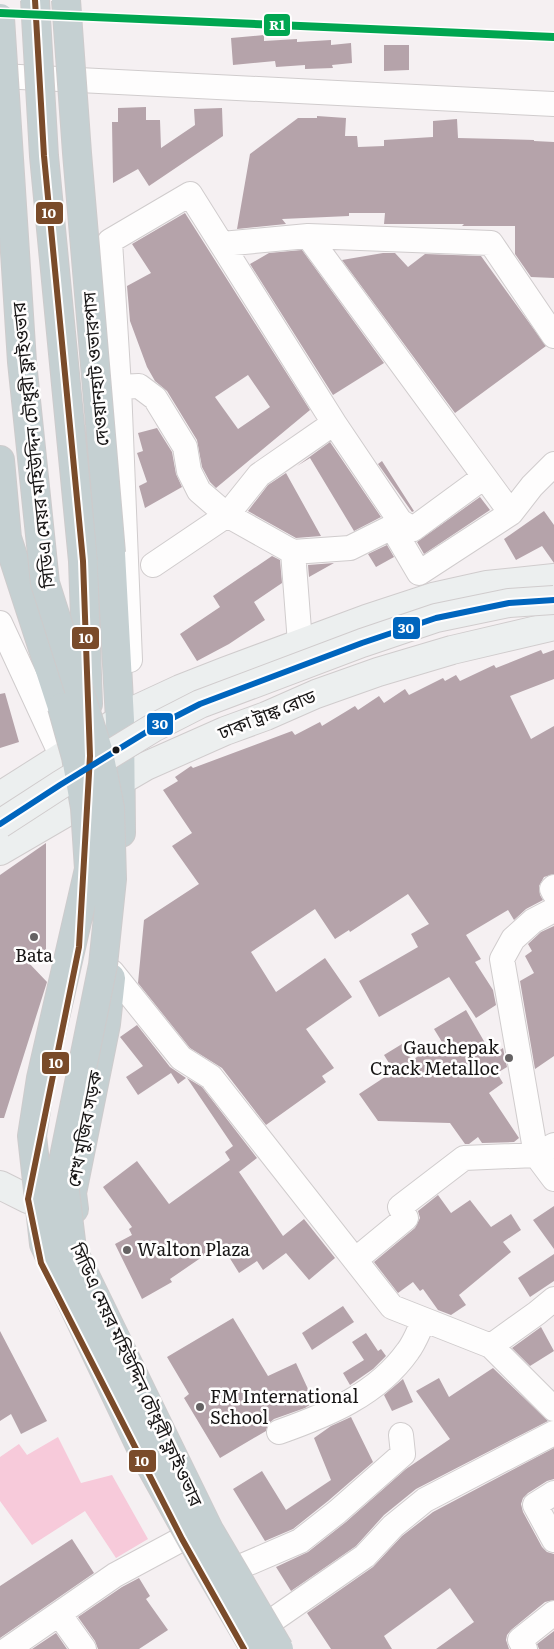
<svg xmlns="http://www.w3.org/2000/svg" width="554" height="1649" font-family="Literata,'Noto Sans Bengali',serif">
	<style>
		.green { fill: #f7cada }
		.building { fill: #b5a3aa; fill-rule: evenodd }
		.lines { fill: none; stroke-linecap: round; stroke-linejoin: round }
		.street-casing { stroke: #d0cccd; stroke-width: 26 }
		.secondary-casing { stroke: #d0cccd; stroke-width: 30 }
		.highway-casing { stroke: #cdcbcc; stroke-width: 30 }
		.street { stroke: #fefdfd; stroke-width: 24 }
		.secondary { stroke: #ecefef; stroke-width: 28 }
		.highway { stroke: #c5d0d2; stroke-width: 28 }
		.secondary-bridge-casing { stroke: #d0cccd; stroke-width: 30; stroke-linecap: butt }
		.highway-bridge-casing { stroke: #cdcbcc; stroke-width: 30; stroke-linecap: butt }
		.secondary-bridge { stroke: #ecefef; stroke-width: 28 }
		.highway-bridge { stroke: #c5d0d2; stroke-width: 28 }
		.bus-1-casing { stroke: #fffefe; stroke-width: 10 }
		.bus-2-casing { stroke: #fffefe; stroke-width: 10 }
		.bus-1 { stroke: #7a4b2a; stroke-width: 6 }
		.bus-2 { stroke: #0065bd; stroke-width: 6 }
		.rail-1-casing { stroke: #fffefe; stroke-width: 11 }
		.rail-1 { stroke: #00a651; stroke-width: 8 }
		.bus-dot { fill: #181616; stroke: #fffefe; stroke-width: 2 }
		.poi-dot { fill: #656263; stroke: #fffefe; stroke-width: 2 }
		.labels { text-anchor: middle; stroke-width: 5; stroke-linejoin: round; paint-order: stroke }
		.street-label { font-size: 18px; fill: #181616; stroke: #fffefe }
		.poi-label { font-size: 18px; fill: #181616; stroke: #fffefe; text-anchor: start }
		.line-badge { stroke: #fffefe; stroke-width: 2 }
		.badge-label { font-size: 14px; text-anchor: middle; font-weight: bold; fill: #fff }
	</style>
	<rect width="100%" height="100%" fill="#f5f0f2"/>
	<path class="green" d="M58 1437 81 1483 112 1475 148 1539 116 1558 85 1511 32 1545 0 1501V1457L19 1444 27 1455Z"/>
	<path class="building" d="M264 35V41L297 39V42L331 40V45L351 43 352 63 332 65 333 68 305 69V65L276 67 275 61 233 65 231 38Z
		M384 45H409V70L384 71Z
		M146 107V120H160L161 148 195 125 194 109 222 108 223 136 149 186 138 169 113 183 112 122H118V108Z
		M317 116 346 118 345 136H357L358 147 384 146V140L433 137V121L457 119 458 138 534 140V141L554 142V278L531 277 515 254V226H462L464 224H384L385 213H349V216L282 219 286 224 237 229 250 154 298 118H317Z
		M185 213 310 410 216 488 210 482 202 467 197 440 167 391 155 381 147 367 130 321 127 286 151 273 132 244ZM248 375 270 407 238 429 215 397Z
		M302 250 384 363 333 395 250 264 269 253Z
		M383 253H395L408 267 425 254 481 256 546 346 455 413 342 260Z
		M157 428 172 452 176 474 182 487 145 508 139 486 147 482 137 453 143 451 138 433Z
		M330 442 381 517 354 531 310 458 297 466Z
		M382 461 414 511 412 512 378 464Z
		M286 473 321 536 296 538 248 511 268 485Z
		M480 497 490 510 424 554 417 542Z
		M544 511 554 525V563L542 546 516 560 504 539Z
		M387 545 394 557 376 567 368 554Z
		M272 556 280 560 282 583 254 602 265 620 229 644 197 661 180 634 220 607 213 596Z
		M334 563 309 577 308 565Z
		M541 650 543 654 554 650V679L510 696 531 739 554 726V874L544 877 539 886 540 895 543 900 526 909 514 920 508 910 466 935 481 959 475 962 493 990 496 1005 476 1018 449 977 379 1017 359 981 418 947 411 934 429 924 408 894 350 932 349 930 335 939 315 909 251 952 276 992 325 958 352 997 306 1029 334 1068 322 1076 326 1082 266 1125 222 1068 190 1048 138 983 144 920 199 884 172 846 192 833 163 790 178 781 175 777 191 766 193 768 292 731 295 735 320 722 322 726 355 706 358 710 379 696 384 703 405 689 409 695 443 678 445 681 456 675 460 681 494 665 496 668Z
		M5 693 19 742 0 748V694Z
		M46 843V949L27 961 47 982 4 1118H0V875Z
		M554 926V1056L535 1069 520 981 534 973 525 956 532 951 528 944 541 932Z
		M466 1010 492 1055 503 1048 507 1067 497 1073 503 1083 489 1093 519 1138 514 1142 482 1143 478 1137 469 1144H465L450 1123 378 1121 359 1094 394 1071 384 1055 402 1044 412 1060 442 1042 434 1029Z
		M137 1025 170 1067 186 1078 178 1084 171 1073 138 1095 126 1077 143 1066 120 1037Z
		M187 1078 202 1087 257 1158 239 1172 237 1169 283 1236 304 1219 335 1258 309 1280 286 1253 263 1270 257 1261 239 1273 221 1244 170 1279 172 1282 142 1299 115 1244 132 1235 129 1229 132 1227 103 1187 137 1161 169 1204 230 1160 225 1152 233 1146Z
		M438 1195 451 1213 470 1200 491 1227 511 1214 521 1230 503 1242 511 1252 459 1295 466 1305 451 1315 438 1310 423 1289 420 1291 413 1282 398 1293 374 1262 415 1228 420 1218 418 1211Z
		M554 1206V1249L533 1220Z
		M554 1254V1281L530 1297 518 1278Z
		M343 1306 354 1322 312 1350 302 1333Z
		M233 1318 268 1376 296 1363 314 1402 305 1408 274 1419 268 1424 266 1431 220 1458 184 1398 189 1394 167 1357Z
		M541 1327 554 1351 530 1366 512 1348Z
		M0 1331 47 1421 21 1434 11 1414 0 1421Z
		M366 1333 378 1351 381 1349 386 1356 373 1369 350 1385 343 1373 364 1360 352 1342Z
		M493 1368 548 1421 416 1489 384 1515 356 1546 291 1591 276 1567 308 1552 346 1522 406 1469 450 1439 416 1391 439 1378 449 1397Z
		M403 1379 413 1402 392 1411 384 1395Z
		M351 1417 373 1462 328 1501 293 1529 265 1541 233 1489 262 1471 286 1510 331 1480 314 1438 331 1426Z
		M554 1448V1479L547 1481 528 1493 523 1498 521 1504 523 1512 542 1547 547 1552 554 1554V1600L545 1602 511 1630 507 1635 506 1640 509 1649H436L474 1622 450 1588 384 1636 392 1649H331L307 1613 373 1567 402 1536 433 1512Z
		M72 1539 94 1573 0 1638V1586Z
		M139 1578 150 1596 146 1599 168 1630 139 1649H98L95 1641 78 1617 122 1587Z
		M554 1631V1649H539L537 1644Z
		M56 1633 67 1649H32Z"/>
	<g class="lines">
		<defs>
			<path id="street" d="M0 76 554 104
				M222 244 308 236
				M119 387 139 386 155 398 185 447 189 471 199 491 227 515 293 552 350 548 392 527
				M511 513 308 236 491 243 554 336
				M400 521 413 529 484 477
				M293 552 300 643
				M153 565 227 515 259 475 334 423
				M0 623 62 757
				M130 660 119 387 110 241 190 194 334 423 400 521 392 527 419 573 511 513 532 486 554 464
				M554 887 552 889 554 893
				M554 910 533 921 513 939 502 959 536 1155 554 1179
				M112 972 181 1058 211 1077 392 1307 491 1346 554 1409
				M355 1260 406 1218 400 1207 464 1158 536 1155 554 1145
				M491 1346 537 1313 554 1299
				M279 1432C327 1415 377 1395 408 1351 415 1342 419 1330 424 1320
				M554 1493 535 1505 554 1540
				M242 1566 300 1541 337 1512 403 1454 401 1435
				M59 1614 84 1649
				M270 1622 365 1556 393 1526 425 1500 554 1433
				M8 1649 115 1575 182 1539
				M525 1649 520 1640 554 1613"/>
			<path id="secondary" d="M0 796 139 708 180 689 226 671 366 619 433 597 487 585 554 578
				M0 851 146 766 225 731 266 716 316 694 378 672 452 650 554 626
				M0 1185 28 1199"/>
			<path id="highway" d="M0 460 7 538 62 707
				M111 553 120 720 121 833
				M83 561 88 704
				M74 1209 72 1193 106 1024 111 978"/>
		</defs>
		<use href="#street" class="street-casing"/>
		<use href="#secondary" class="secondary-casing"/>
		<use href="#highway" class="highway-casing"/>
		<use href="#street" class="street"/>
		<use href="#secondary" class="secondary"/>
		<use href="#highway" class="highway"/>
		<defs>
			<path id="secondary-bridge" d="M0 824 60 785 153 728 200 704 362 643 436 618 509 603 554 600"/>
			<path id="highway-bridge" d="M35 0 44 156 83 561
				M66 0 77 153 111 553
				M0 18 22 362 45 583 99 753 110 808 112 879 103 965 62 1167 72 1249 209 1530 279 1649
				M62 707 76 757 85 808 89 869 41 1078 32 1136 44 1244 144 1454 207 1567 255 1649"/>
		</defs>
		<use href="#secondary-bridge" class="secondary-bridge-casing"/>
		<use href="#highway-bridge" class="highway-bridge-casing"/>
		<use href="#secondary-bridge" class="secondary-bridge"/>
		<use href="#highway-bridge" class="highway-bridge"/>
		<defs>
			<path id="bus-1" d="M35 0 44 156 83 561 90 756 79 947 28 1199 41 1263 182 1539 244 1649"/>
			<path id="bus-2" d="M0 824 60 785 153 728 200 704 362 643 436 618 509 603 554 600"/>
		</defs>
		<use href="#bus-1" class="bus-1-casing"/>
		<use href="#bus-2" class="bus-2-casing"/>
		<use href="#bus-1" class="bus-1"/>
		<use href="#bus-2" class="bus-2"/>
		<defs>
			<path id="rail-1" d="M0 13 554 37"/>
		</defs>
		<use href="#rail-1" class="rail-1-casing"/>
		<use href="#rail-1" class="rail-1"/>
	</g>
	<circle class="bus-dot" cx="116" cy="750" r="4.5"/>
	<g class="poi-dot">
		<circle cx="34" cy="937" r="5"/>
		<circle cx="509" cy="1058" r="5"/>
		<circle cx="127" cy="1250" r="5"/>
		<circle cx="200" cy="1407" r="5"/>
	</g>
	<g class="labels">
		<g class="street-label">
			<text transform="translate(96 369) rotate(-95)" y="6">দেওয়ানহাট ওভারপাস</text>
			<text transform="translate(34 445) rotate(-96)" y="6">সিডিএ মেয়র মহিউদ্দিন চৌধুরী ফ্লাইওভার</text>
			<text transform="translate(267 715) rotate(-22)" y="6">ঢাকা ট্রাঙ্ক রোড</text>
			<text transform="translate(85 1129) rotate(-79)" y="6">শেখ মুজিব সড়ক</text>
			<text transform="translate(136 1375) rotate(65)" y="6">সিডিএ মেয়র মহিউদ্দিন চৌধুরী ফ্লাইওভার</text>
		</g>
		<g class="poi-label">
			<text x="34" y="962" text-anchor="middle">Bata</text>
			<text x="499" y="1054" text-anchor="end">Gauchepak<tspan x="499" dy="21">Crack Metalloc</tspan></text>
			<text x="137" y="1256">Walton Plaza</text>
			<text x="210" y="1403">FM International<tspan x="210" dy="21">School</tspan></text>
		</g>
	</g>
	<g class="line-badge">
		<rect x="263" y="13" width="28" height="24" rx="5" fill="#00a651"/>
		<rect x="35" y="201" width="29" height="24" rx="5" fill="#7a4b2a"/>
		<rect x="392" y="616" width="29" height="24" rx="5" fill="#0065bd"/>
		<rect x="71" y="626" width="29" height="24" rx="5" fill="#7a4b2a"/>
		<rect x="146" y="712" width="28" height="24" rx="5" fill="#0065bd"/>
		<rect x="41" y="1051" width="29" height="24" rx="5" fill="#7a4b2a"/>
		<rect x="128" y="1449" width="29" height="24" rx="5" fill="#7a4b2a"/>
	</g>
	<g class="badge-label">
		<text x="277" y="30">R1</text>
		<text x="49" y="218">10</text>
		<text x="406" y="633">30</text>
		<text x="86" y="643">10</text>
		<text x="160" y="729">30</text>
		<text x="56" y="1068">10</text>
		<text x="142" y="1466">10</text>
	</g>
</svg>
